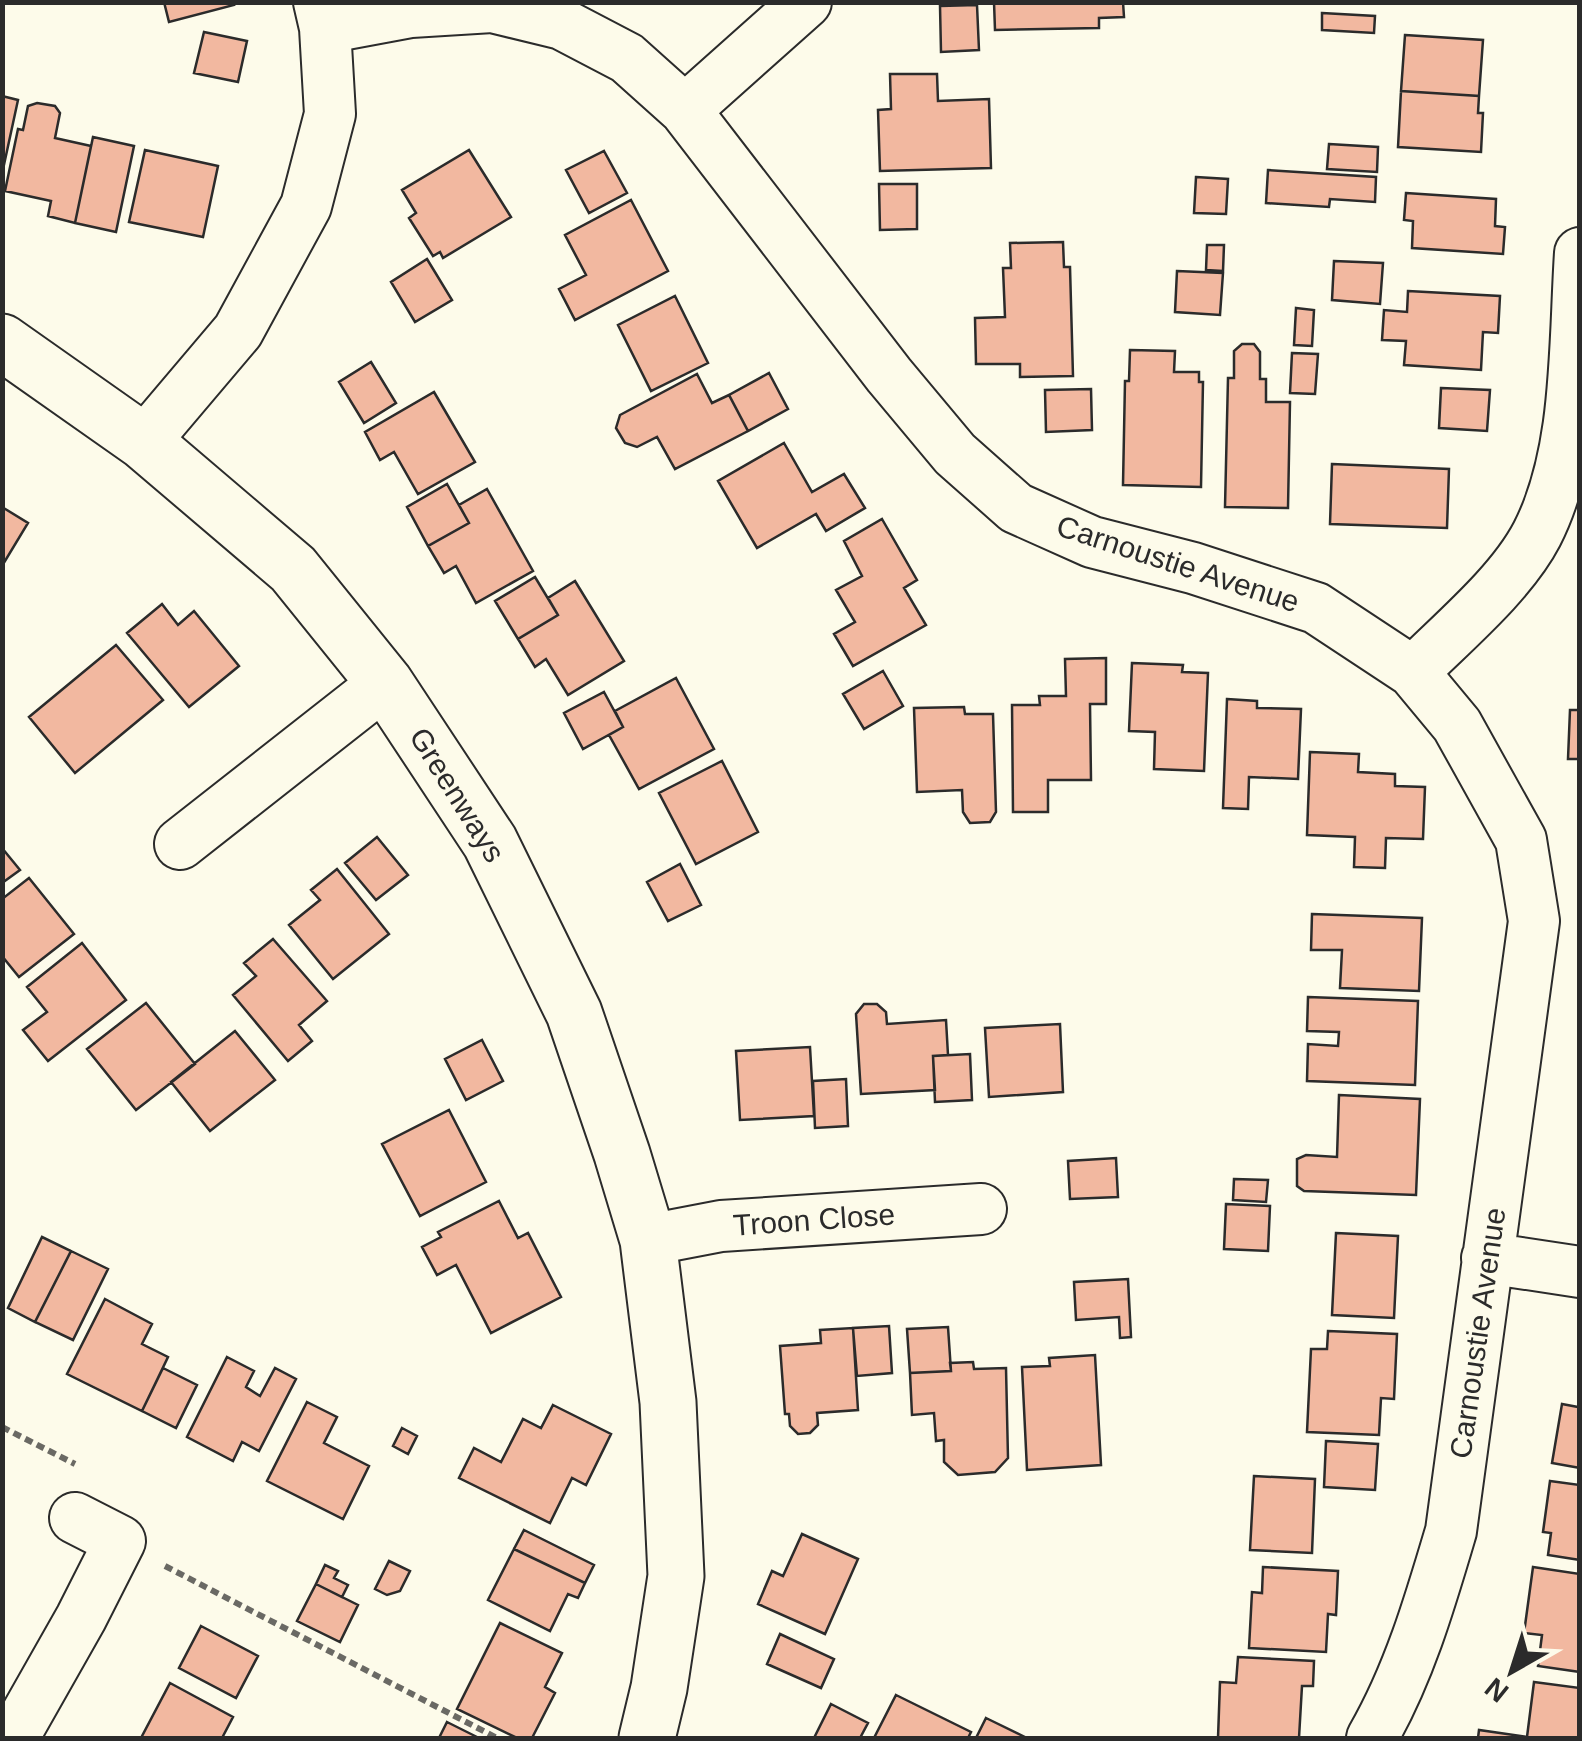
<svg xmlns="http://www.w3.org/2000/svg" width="1582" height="1741" font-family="Helvetica,sans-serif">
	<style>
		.building { fill: #f2b8a0; stroke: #2b2b2b; stroke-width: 2.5 }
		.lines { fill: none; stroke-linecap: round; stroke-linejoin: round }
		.street-casing { stroke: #2b2b2b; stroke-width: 54 }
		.secondary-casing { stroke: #2b2b2b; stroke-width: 59 }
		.path { stroke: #6a6964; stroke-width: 6; stroke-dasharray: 8 5; stroke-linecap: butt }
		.street { stroke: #fdfbea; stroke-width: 50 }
		.secondary { stroke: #fdfbea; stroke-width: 55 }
		.labels { text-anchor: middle; stroke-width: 8; stroke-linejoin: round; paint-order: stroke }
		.street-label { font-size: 30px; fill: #2b2b2b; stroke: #fdfbea }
	</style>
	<rect width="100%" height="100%" fill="#fdfbea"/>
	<path class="building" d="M164 2H233L234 5 169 22Z
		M994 2H1123L1124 17 1099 18V28L995 30Z
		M977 5 979 50 941 52 940 6Z
		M1322 13 1375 16 1374 33 1322 30Z
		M204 32 247 41 238 82 194 73Z
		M1405 35 1483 40 1479 96 1401 91Z
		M890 74H937L938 101 989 99 991 168 880 171 878 110 891 109Z
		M1401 91 1479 96 1478 113H1483L1481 152 1398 147Z
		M2 96 18 100 2 174Z
		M37 103 55 106 60 113 55 138 91 146 75 223 48 216 51 201 5 191 18 129 23 130 28 106Z
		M93 137 134 146 116 232 75 223Z
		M1329 144 1378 147 1377 172 1327 169Z
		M145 150 218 166 203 237 129 222Z
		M469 150 511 217 443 258 440 252 433 256 409 218 416 213 402 190Z
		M604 151 627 193 589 213 566 170Z
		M1268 170 1376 177 1375 202 1330 199 1329 207 1266 203Z
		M1196 177 1228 179 1226 214 1194 213Z
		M879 184H917V229L880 230Z
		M1406 193 1496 199 1495 226 1505 227 1503 254 1412 248 1413 221 1404 220Z
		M631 200 668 271 575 320 559 289 586 275 565 235Z
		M1063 242 1064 267H1070L1073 376 1020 377V364H976L975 318 1005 317 1003 268H1011L1010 243Z
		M1207 245H1224L1223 271 1206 270Z
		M427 259 452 300 415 322 391 282Z
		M1334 261 1383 263 1380 304 1332 300Z
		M1177 271 1223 273 1220 315 1175 312Z
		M1408 291 1500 296 1498 333 1483 332 1481 370 1404 365 1406 341 1382 340 1384 310 1407 312Z
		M675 296 708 363 651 391 618 325Z
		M1296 308 1314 310 1312 346 1294 345Z
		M1242 344H1254L1260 352V379H1266V402H1290L1288 508 1225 507 1228 378H1234V351Z
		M1130 350 1175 351 1174 372H1199V382H1203L1201 487 1123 485 1125 381H1129Z
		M1292 353 1318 354 1315 394 1290 393Z
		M371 362 396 403 364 423 339 382Z
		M769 373 788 409 748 431 729 395Z
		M697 374 712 403 729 395 748 431 675 469 657 437 637 447 625 443 616 428 620 415Z
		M1441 388 1490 390 1487 431 1439 428Z
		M1091 389 1092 430 1046 432 1045 390Z
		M434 392 475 462 418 494 394 452 380 460 365 432Z
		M784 443 812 492 844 474 865 508 826 531 816 514 757 548 718 481Z
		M1332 464 1449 469 1447 528 1330 524Z
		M447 484 469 523 428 546 407 507Z
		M487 489 533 571 476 603 456 566 444 573 428 546 469 523 459 505Z
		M2 507 28 523 2 566Z
		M882 519 917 580 904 588 926 625 853 666 834 634 855 622 836 590 862 576 844 541Z
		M535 577 558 615 518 639 495 601Z
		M575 581 624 661 568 695 546 659 535 667 518 639 558 615 548 598Z
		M162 604 178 625 194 611 239 666 189 707 127 633Z
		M116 645 163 700 75 773 29 717Z
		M1106 658V704H1090L1091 780H1048V812H1013L1012 705H1040L1039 696H1066L1065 659Z
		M1132 663 1183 665 1182 672 1208 673 1204 771 1154 769 1155 732 1129 731Z
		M883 671 903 706 864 729 843 694Z
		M676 678 714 749 639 789 609 735 623 727 615 711Z
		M604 692 623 727 583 749 564 713Z
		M1227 699 1257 701V708L1301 709 1298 779 1249 777 1248 809 1223 808Z
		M964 707 965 714H993L996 812 990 822 970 823 963 812 962 790 917 792 914 708Z
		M1570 710H1580V759H1568Z
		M1310 752 1359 754 1358 772 1395 774V786L1425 787 1423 839 1386 838 1385 868 1354 867 1355 837 1307 835Z
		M722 761 758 832 696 864 659 793Z
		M377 837 408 875 376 900 345 863Z
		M2 848 20 870 2 883Z
		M680 864 701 905 668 921 647 882Z
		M337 869 389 934 333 979 289 925 320 900 311 890Z
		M29 878 74 934 19 977 2 956V899Z
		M1312 914 1422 918 1419 991 1340 988 1342 950H1311Z
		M273 939 327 1001 299 1025 312 1041 288 1061 233 995 256 976 244 963Z
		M82 943 126 1000 48 1061 23 1030 47 1012 27 987Z
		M1308 997 1418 1001 1415 1085 1307 1081 1308 1044 1338 1046 1339 1032 1307 1031Z
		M146 1003 195 1064 136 1110 87 1049Z
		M864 1004H877L886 1012 887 1024 946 1020 948 1055 933 1056 935 1090 861 1094 856 1014Z
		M1060 1024 1063 1092 989 1097 985 1028Z
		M235 1031 275 1080 210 1131 171 1082Z
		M482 1040 503 1081 466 1100 445 1059Z
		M810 1047 814 1116 740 1120 736 1051Z
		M970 1054 972 1100 935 1102 933 1056Z
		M846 1079 848 1126 815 1128 813 1081Z
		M1339 1095 1420 1099 1416 1195 1304 1191 1297 1186V1159L1306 1155 1337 1157Z
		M449 1110 486 1182 420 1216 382 1144Z
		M1116 1158 1118 1197 1070 1199 1068 1161Z
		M1234 1179 1268 1180 1266 1202 1233 1200Z
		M499 1201 518 1238 528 1233 561 1297 491 1333 456 1265 437 1275 422 1247 441 1237 438 1232Z
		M1226 1204 1270 1206 1268 1251 1224 1249Z
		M1336 1233 1398 1236 1394 1318 1332 1315Z
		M42 1237 71 1251 35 1322 8 1308Z
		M71 1251 108 1269 73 1340 35 1322Z
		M1128 1279 1131 1337 1120 1338 1119 1317 1076 1320 1074 1282Z
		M105 1299 152 1324 142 1344 168 1357 142 1411 67 1374Z
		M889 1326 892 1373 857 1376 853 1328Z
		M948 1327 951 1371 910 1373 907 1329Z
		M853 1328 858 1410 817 1413 818 1425 810 1433 798 1434 790 1426 789 1414H785L780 1346 821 1343 820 1330Z
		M1328 1331 1397 1334 1394 1399 1381 1398 1379 1435 1307 1432 1311 1349H1327Z
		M1095 1355 1101 1465 1027 1470 1022 1367 1050 1366 1049 1358Z
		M227 1357 254 1371 246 1387 260 1396 275 1368 296 1379 259 1451 242 1442 233 1461 187 1437Z
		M973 1362 974 1369 1006 1368 1008 1458 995 1472 958 1475 944 1462V1440L936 1441 934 1413 912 1415 910 1373 951 1371 950 1363Z
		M163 1368 197 1385 176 1428 142 1411Z
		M1580 1397V1468L1552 1463 1562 1404 1578 1407Z
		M307 1402 337 1417 324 1443 369 1466 343 1519 267 1481Z
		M553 1405 611 1434 586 1485 572 1478 550 1523 459 1478 474 1448 501 1462 523 1419 541 1428Z
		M402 1428 417 1436 408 1454 393 1446Z
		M1326 1441 1378 1444 1375 1490 1324 1487Z
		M1254 1476 1315 1479 1312 1553 1250 1550Z
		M1550 1481 1580 1485V1560L1548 1555 1551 1533 1543 1532Z
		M524 1530 594 1565 585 1583 514 1549Z
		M802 1534 858 1559 825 1634 758 1604 772 1571 783 1576Z
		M514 1549 585 1583 578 1598 568 1594 550 1631 488 1600Z
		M389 1561 410 1571 400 1591 387 1595 375 1589Z
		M325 1565 338 1571 334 1578 348 1585 342 1597 316 1584Z
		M1263 1567 1338 1571 1336 1615 1328 1614 1326 1652 1249 1648 1252 1592 1262 1593Z
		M1533 1567 1580 1574V1672L1538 1666 1542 1635 1524 1633Z
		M316 1584 358 1605 340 1642 297 1621Z
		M500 1623 562 1653 545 1687 555 1693 532 1738H517L457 1709Z
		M201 1626 258 1656 236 1698 179 1668Z
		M780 1634 834 1659 821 1688 767 1664Z
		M1238 1657 1314 1661 1313 1686H1302L1299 1738H1218L1220 1682 1236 1683Z
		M1534 1682 1580 1688V1738H1478L1479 1730 1527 1737Z
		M170 1683 233 1717 222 1738H141Z
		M896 1695 971 1732 968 1738H874Z
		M831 1704 868 1723 860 1738H814Z
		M986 1718 1027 1738H976Z
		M447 1722 479 1738H439Z"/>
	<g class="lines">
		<defs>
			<path id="street" d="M325 28 411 12 492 7 562 24 627 58 685 110 889 375 955 454 1016 508 1092 542 1193 568 1316 608 1413 672 1457 725 1521 840 1534 921 1451 1531C1430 1602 1409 1674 1372 1738
				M685 110 806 2
				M144 442 238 331 306 206 330 114 325 28 319 2
				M1413 672C1453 632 1511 584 1537 534 1579 452 1574 343 1580 253
				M180 844 385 683
				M648 1240 721 1226 981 1209
				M1487 1258 1580 1272
				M13 1738 81 1618 120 1541 75 1518"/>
			<path id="secondary" d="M2 342 144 442 293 569 385 683 490 842 574 1013 622 1154 648 1240 668 1402 676 1576 659 1688 647 1738"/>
		</defs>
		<use href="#street" class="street-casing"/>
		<use href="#secondary" class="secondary-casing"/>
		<path class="path" d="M2 1427 75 1464
			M165 1566 497 1738"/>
		<use href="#street" class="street"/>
		<use href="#secondary" class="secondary"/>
	</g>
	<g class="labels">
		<g class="street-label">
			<text transform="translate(1178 564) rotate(18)" y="10">Carnoustie Avenue</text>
			<text transform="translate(457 795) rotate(58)" y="10">Greenways</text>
			<text transform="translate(814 1220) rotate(-4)" y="10">Troon Close</text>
			<text transform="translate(1478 1333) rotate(-82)" y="10">Carnoustie Avenue</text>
		</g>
	</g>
	<rect width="1582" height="1741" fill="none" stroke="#2b2b2b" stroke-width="10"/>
	<g transform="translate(1512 1671) rotate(219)" stroke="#fdfbea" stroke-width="8" paint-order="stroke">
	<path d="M0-8L18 38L0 25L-18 38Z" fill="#2b2b2b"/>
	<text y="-15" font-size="28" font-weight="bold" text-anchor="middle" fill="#2b2b2b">N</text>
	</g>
</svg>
